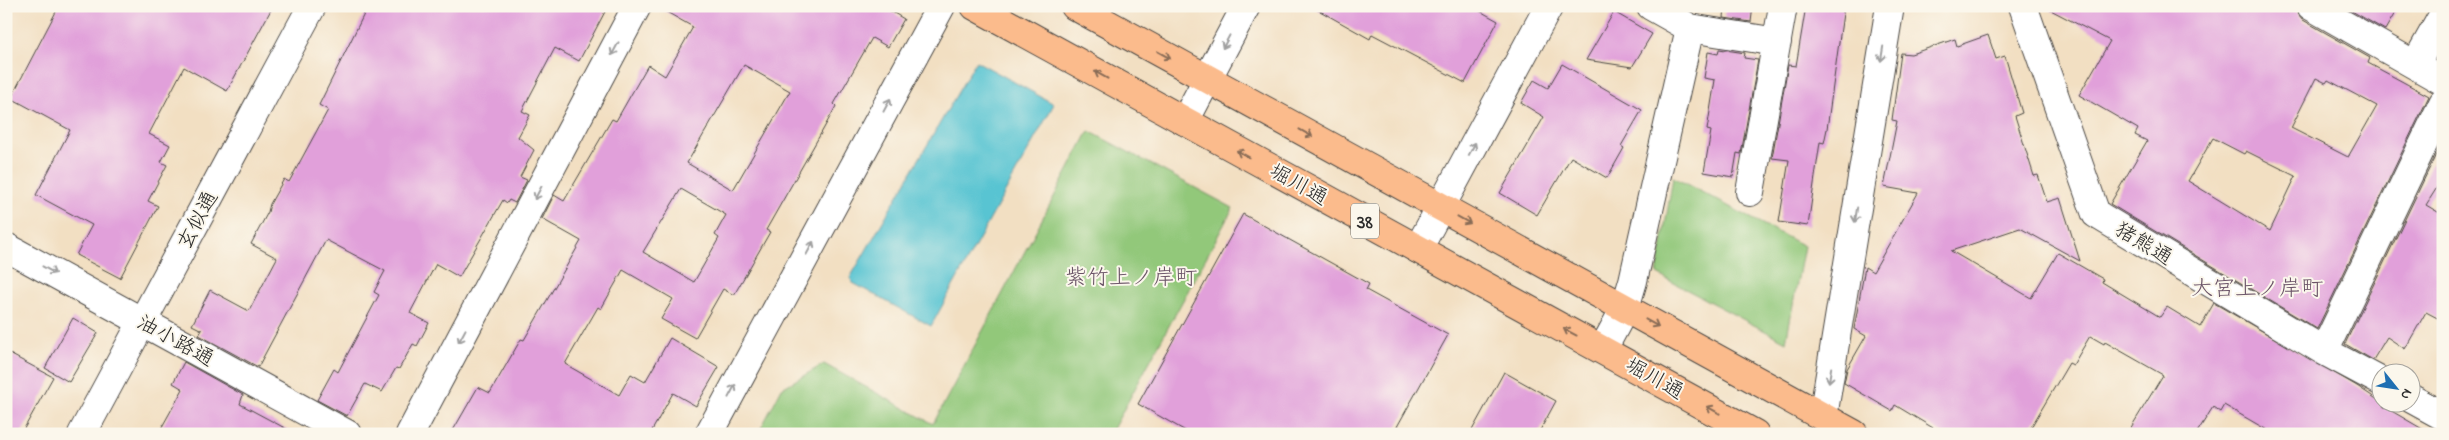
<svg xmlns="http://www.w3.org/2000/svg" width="2449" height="440" font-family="'Indie Flower','Klee One',sans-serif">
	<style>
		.green { fill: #92c87a; stroke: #5e7a52 }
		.water { fill: #58c4d2; stroke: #42787e }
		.building { fill: #e1a0da; fill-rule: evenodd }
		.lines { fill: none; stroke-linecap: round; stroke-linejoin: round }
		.minor-casing { stroke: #494642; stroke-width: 30 }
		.major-casing { stroke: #494642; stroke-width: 30 }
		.minor { stroke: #fff; stroke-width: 28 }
		.major { stroke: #fbbb8c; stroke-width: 28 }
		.oneway { stroke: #a0a0a0 }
		.oneway2 { stroke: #896c57 }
		.labels { text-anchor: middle; stroke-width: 4; stroke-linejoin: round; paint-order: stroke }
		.shield { fill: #fbf7ec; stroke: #696865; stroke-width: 1 }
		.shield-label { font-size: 20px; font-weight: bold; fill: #2b2b2b }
		.street-label { font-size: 21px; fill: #2b2b2b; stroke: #fbf7ec }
		.neighbourhood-label { font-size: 22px; fill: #6b5468; stroke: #fbf7ec }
	</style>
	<rect width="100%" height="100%" fill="#fbf7ec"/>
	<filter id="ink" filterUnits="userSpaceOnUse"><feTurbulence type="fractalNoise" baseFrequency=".02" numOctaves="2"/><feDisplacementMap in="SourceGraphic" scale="10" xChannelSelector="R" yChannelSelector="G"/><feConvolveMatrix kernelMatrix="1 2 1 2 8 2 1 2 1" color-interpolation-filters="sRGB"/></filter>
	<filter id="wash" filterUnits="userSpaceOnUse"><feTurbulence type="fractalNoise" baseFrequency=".0096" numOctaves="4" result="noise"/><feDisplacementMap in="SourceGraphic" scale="20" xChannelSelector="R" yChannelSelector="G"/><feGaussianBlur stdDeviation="1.12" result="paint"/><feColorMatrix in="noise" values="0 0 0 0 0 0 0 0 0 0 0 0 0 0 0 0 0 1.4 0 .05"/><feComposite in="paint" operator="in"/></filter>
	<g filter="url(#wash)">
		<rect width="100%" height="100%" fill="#f2dfc2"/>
		<path class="green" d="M1089 131 1233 208 1112 431 1116 434H758L782 388 824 364 933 424Z
			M1673 177 1804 246 1786 342 1657 274Z"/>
		<path class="water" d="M976 61 1054 104 931 326 853 283 850 278Z"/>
		<g id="blocks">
			<path class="building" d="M59 6H273L227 91 184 67 149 134 170 145 161 162 167 165 148 201 158 206 120 278 76 255 92 225 36 195 70 130 11 98Z
				M368 6H608L579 61 555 48 522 111 530 115 518 137 534 150 520 177 527 180 515 203 509 200 507 203 503 200 459 277 436 264 410 313 429 323 417 346 413 344 399 369 396 368 382 392 365 384 347 416 317 400 334 369 338 372 364 323 379 295 374 292 385 271 326 240 258 367 199 335 202 330 192 325 210 290 249 311 277 258 251 244 268 212 270 204 284 179 289 182 328 110 319 105Z
				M656 6H882L904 19 888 47 872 38 834 104 836 106 824 128 766 230 770 232 734 295 723 289 695 338 661 319 673 299 623 270 601 309 598 307 565 364 619 395 631 374 645 382 670 338 719 367 696 406 673 393 650 434H451L478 387 490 393 521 339 524 340 581 241 542 219 554 195 564 201 612 119 616 121 648 65 665 76 693 27ZM744 65 790 91 733 190 687 163ZM681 189 726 215 715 235 719 238 694 282 643 252Z
				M1311 6H1471L1498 21 1465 83 1372 34 1370 39Z
				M1725 6H1753L1751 22 1724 18Z
				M1806 6H1844L1827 129 1824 143 1820 142 1808 226 1779 222 1789 160 1772 158 1788 65 1796 66Z
				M2043 6H2295L2298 14 2303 20 2370 58 2368 63 2429 96 2317 329 2110 204 2147 141 2135 135 2138 129 2079 95 2110 41ZM2316 78 2326 83 2328 80 2377 106 2348 157 2291 128ZM2213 138 2244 154 2246 151 2296 176 2270 231 2188 181Z
				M2343 6H2399L2385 30Z
				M1614 12 1652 34 1632 67 1586 60Z
				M1988 35 1996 59 2005 56 2022 113 2015 116 2034 176 2038 175 2047 202 2060 198 2080 261 2020 228 1951 251 2031 298 2058 253 2103 279 2102 282 2160 317 2167 307 2200 327 2214 303 2357 386 2384 404 2383 406 2431 434H2274L2224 405 2220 412 2213 407 2196 434H2127L2163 375 2105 342 2104 344 2090 336 2073 365 2069 363 2027 434H1943L1895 405 1892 411 1844 383 1847 369 1866 336 1854 329 1865 267 1873 272 1918 193 1884 187 1897 121 1892 120 1901 53 1911 54 1955 39 1957 46Z
				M1719 49 1745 53 1744 58 1758 60 1741 154 1737 153 1733 177 1704 172 1711 131 1707 130 1715 80 1704 78 1708 52 1718 54Z
				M1562 64 1642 110 1621 146 1624 148 1607 178 1571 157 1537 215 1500 193 1544 117 1521 103 1534 80 1548 88Z
				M2443 140V178L2426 205 2443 215V321L2426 312 2405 349 2387 337 2373 360 2345 344Z
				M1243 214 1369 284 1366 290 1448 335 1393 434H1191L1138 404Z
				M73 318 98 333 69 382 45 368Z
				M6 352 53 377 21 434H6Z
				M184 362 243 395 240 404 296 434H158L183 389 173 383Z
				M1504 372 1556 401 1538 434H1470Z"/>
		</g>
	</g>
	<g filter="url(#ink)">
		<use href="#blocks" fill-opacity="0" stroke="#494642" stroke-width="1"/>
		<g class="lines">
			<defs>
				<path id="minor" d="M2023 6 2096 214 2324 351 2382 382
					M2311 6 2443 81
					M1690 28 1777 42
					M2415 65 2443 15
					M1185 121 1246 6
					M1750 192 1783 6
					M6 247 347 434
					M1418 249 1549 6
					M1603 349 1625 308 1633 281 1690 28 1651 6
					M2324 351 2443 103
					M2412 399 2443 416
					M1823 417 1890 6
					M82 434 312 6
					M410 434 637 6
					M709 434 941 6"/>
				<path id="major" d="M975 6 1755 434
					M1075 6 1854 434"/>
			</defs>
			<use href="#minor" class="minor-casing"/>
			<use href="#major" class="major-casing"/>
			<use href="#minor" class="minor"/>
			<use href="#major" class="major"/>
		</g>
		<defs><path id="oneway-shaft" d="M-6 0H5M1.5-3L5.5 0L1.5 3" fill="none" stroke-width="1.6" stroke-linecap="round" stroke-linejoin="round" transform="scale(1.25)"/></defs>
		<g class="oneway">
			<use href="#oneway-shaft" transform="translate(1226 42) rotate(118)"/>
			<use href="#oneway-shaft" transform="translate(615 49) rotate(118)"/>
			<use href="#oneway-shaft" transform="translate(1882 54) rotate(99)"/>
			<use href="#oneway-shaft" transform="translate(887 105) rotate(-62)"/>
			<use href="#oneway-shaft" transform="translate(1472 149) rotate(-62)"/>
			<use href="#oneway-shaft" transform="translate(538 193) rotate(118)"/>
			<use href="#oneway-shaft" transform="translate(1856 215) rotate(99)"/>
			<use href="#oneway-shaft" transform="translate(810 248) rotate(-62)"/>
			<use href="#oneway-shaft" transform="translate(49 270) rotate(29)"/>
			<use href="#oneway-shaft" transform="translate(462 336) rotate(118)"/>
			<use href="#oneway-shaft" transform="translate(1830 375) rotate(99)"/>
			<use href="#oneway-shaft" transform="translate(732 391) rotate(-62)"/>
		</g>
		<g class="oneway2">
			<use href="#oneway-shaft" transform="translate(1164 55) rotate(29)"/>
			<use href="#oneway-shaft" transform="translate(1101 75) rotate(-151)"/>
			<use href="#oneway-shaft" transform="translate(1306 133) rotate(29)"/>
			<use href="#oneway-shaft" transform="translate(1243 154) rotate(-151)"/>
			<use href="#oneway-shaft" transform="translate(1464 220) rotate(29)"/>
			<use href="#oneway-shaft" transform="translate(1652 323) rotate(29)"/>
			<use href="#oneway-shaft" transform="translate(1570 332) rotate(-152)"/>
			<use href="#oneway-shaft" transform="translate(1713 410) rotate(-151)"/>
		</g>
	</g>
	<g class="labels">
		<rect class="shield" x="1351" y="203.5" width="28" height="35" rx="4"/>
		<g class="shield-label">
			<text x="1365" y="228">38</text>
		</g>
		<g class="street-label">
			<text transform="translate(1299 184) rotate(29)" y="7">堀川通</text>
			<text transform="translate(197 220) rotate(-62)" y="7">玄似通</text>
			<text transform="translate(2144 243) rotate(31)" y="7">猪熊通</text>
			<text transform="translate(176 340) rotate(29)" y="7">油小路通</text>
			<text transform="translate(1655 378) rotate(29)" y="7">堀川通</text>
		</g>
		<g class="neighbourhood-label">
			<text x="1131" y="284">紫竹上ノ岸町</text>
			<text x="2257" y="295">大宮上ノ岸町</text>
		</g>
	</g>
	<rect width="2449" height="440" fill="none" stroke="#fbf7ec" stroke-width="25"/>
	<g transform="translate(2396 388) rotate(120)"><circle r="24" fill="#fbf7ec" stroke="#a8a59f"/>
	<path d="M0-4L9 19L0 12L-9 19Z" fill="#1f6fb2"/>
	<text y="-8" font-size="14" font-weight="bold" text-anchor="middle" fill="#2b2b2b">N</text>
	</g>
</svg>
